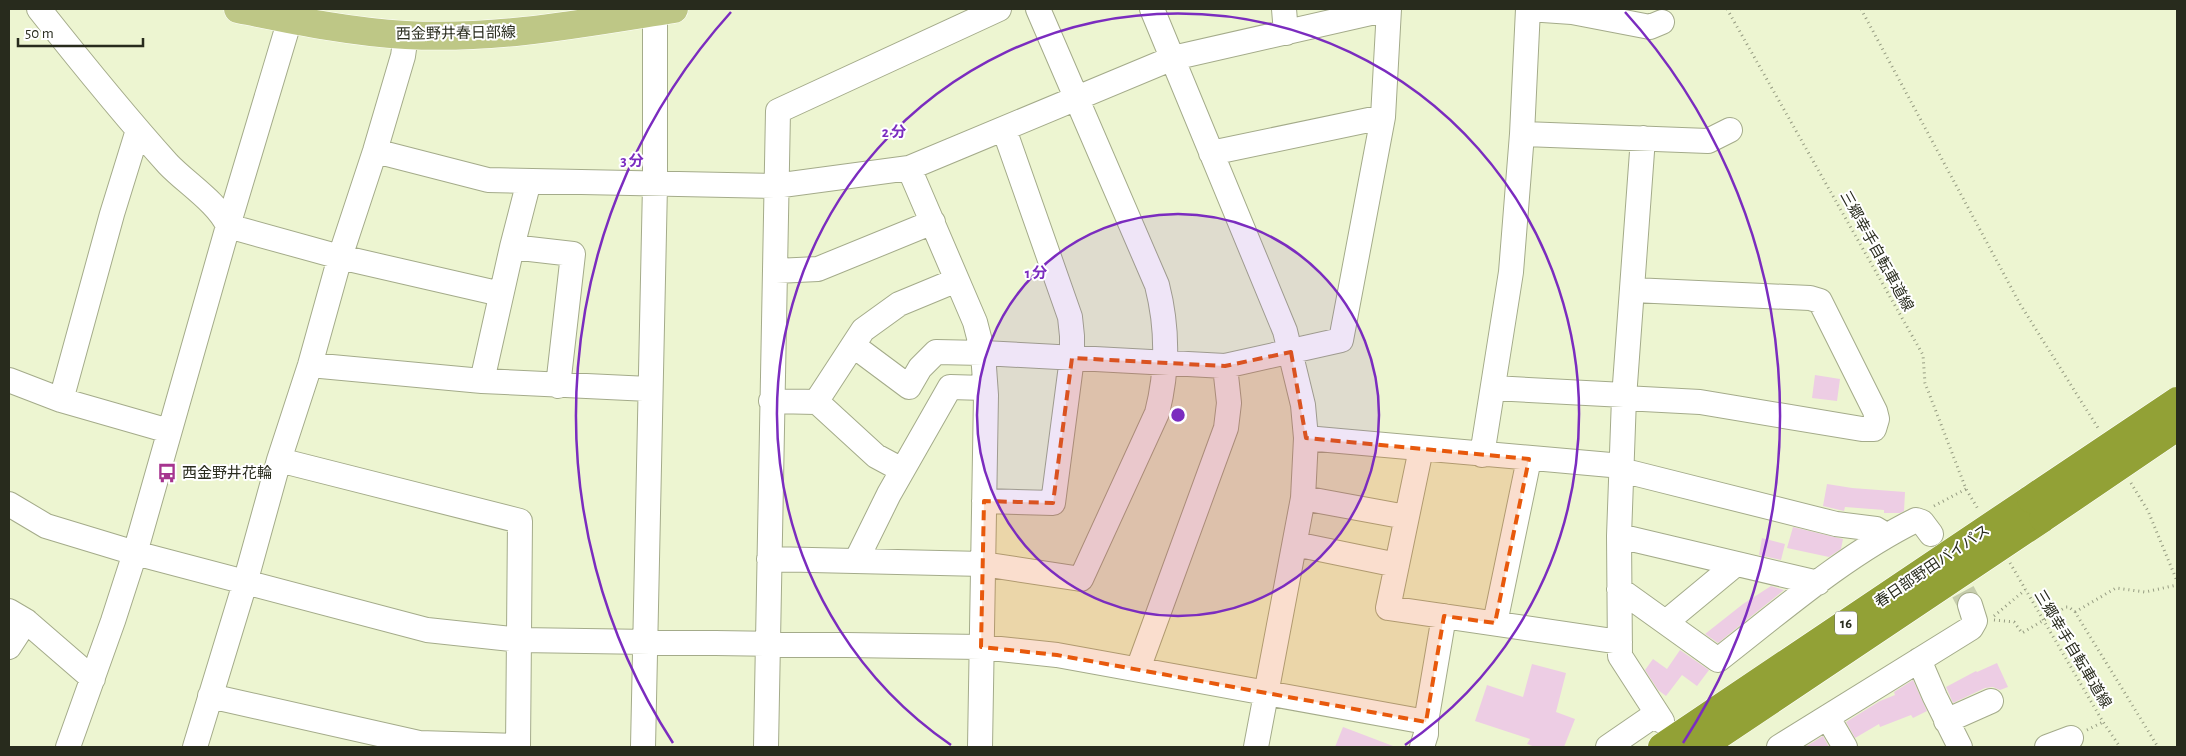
<svg xmlns="http://www.w3.org/2000/svg" width="2186" height="756" font-family="'Alegreya Sans','Noto Sans JP',sans-serif">
	<style>
		.building { fill: #edcde4 }
		.lines { fill: none; stroke-linecap: round; stroke-linejoin: round }
		.minor-tunnel { stroke: #c6cdad; stroke-width: 24; stroke-dasharray: 24 12; stroke-linecap: butt }
		.minor-casing { stroke: #a4ab8a; stroke-width: 26 }
		.major-casing { stroke: #fff; stroke-width: 29 }
		.highway-casing { stroke: #fff; stroke-width: 29 }
		.path { stroke: #969c82; stroke-width: 3; stroke-dasharray: 1 4; stroke-linecap: butt }
		.minor { stroke: #fff; stroke-width: 24 }
		.major { stroke: #bec786; stroke-width: 28 }
		.highway { stroke: #92a136; stroke-width: 28 }
		.highway-bridge-casing { stroke: #fff; stroke-width: 29; stroke-linecap: butt }
		.highway-bridge { stroke: #92a136; stroke-width: 28 }
		.marked { fill: #e8590c; fill-opacity: 0.2; stroke: #e8590c; stroke-width: 4; stroke-dasharray: 10 6; stroke-linejoin: round }
		.ring { fill: none; stroke: #7b2cbf; stroke-width: 2.5 }
		.labels { text-anchor: middle; stroke-width: 4; stroke-linejoin: round; paint-order: stroke }
		.shield { fill: #fff; stroke: #686b61; stroke-width: 1 }
		.shield-label { font-size: 14px; font-weight: bold; fill: #282b1d }
		.street-label { font-size: 15px; fill: #282b1d; stroke: #fff }
		.poi-label { font-size: 15px; fill: #282b1d; stroke: #fff; text-anchor: start }
		.centre { fill: #7b2cbf; stroke: #fff; stroke-width: 2.5 }
		.ring-label { font-size: 15px; text-anchor: middle; font-weight: bold; fill: #7b2cbf; stroke: #fff; stroke-width: 4; stroke-linejoin: round; paint-order: stroke }
	</style>
	<rect width="100%" height="100%" fill="#edf5d1"/>
	<path class="building" d="M1815 375 1840 379 1837 401 1812 398Z
		M1827 484 1852 488 1905 492 1904 511 1900 513H1884V510L1845 507 1844 511 1823 506Z
		M1793 527 1843 539 1841 549 1829 557 1787 548Z
		M1762 538 1785 544 1781 560 1759 555Z
		M1771 586 1784 590 1718 643 1705 634 1743 604Z
		M1680 650 1709 670 1697 686 1682 675 1666 696 1658 690 1645 670 1653 659 1667 669Z
		M1997 663 2008 687 2000 690 1993 687 1985 688 1953 703 1946 687 1976 671 1977 672Z
		M1532 664 1566 673 1556 712 1575 719 1564 747H1535L1527 744 1530 739 1475 721 1487 685 1523 697Z
		M1913 680 1927 711 1913 718 1911 715 1880 727 1879 724 1855 738 1846 722 1880 701 1895 695 1894 692Z
		M1343 727 1393 746 1392 747H1335Z
		M1823 736 1829 747H1805Z"/>
	<g class="lines">
		<path class="minor-tunnel" d="M1946 560 1970 605"/>
		<defs>
			<path id="minor" d="M39 9C81 62 123 114 168 164 186 183 218 203 228 226L340 257 501 294
				M1152 9 1285 331 1303 405 1306 438 1303 498 1256 747
				M1284 9 1286 33
				M1528 9 1572 12 1650 27 1662 22
				M1522 134 1708 141 1730 130
				M1643 138 1624 398 1619 536 1620 656 1662 721
				M375 151 488 180 775 186 909 168 1173 58 1388 9
				M1211 153 1383 117
				M909 168 975 322 983 353 986 395 980 747
				M512 247 573 254 558 386
				M776 271 818 269 933 222
				M854 346 909 387 920 368 936 352 983 353 1225 366 1341 340 1383 117 1389 9
				M310 365 482 381 649 389
				M9 380 61 400 169 431
				M482 381 512 247 529 181
				M1493 388 1624 395
				M1624 398 1700 402 1862 429H1874L1877 419 1875 411 1820 301 1810 298 1633 290
				M61 400 112 214 138 130
				M771 401 816 402 863 330 899 304 957 280
				M816 401 876 456 902 470
				M1306 438 1622 466
				M1421 449 1388 608 1620 642
				M1482 455 1511 272 1522 134 1528 9
				M279 460 520 521 518 747
				M1622 472 1633 473 1836 524 1876 529 1886 535
				M1303 498 1406 517
				M984 501 1053 503 1072 358V336L1070 317 1004 129
				M9 504 46 526 135 553 427 630 520 640 981 647 1057 655 1426 722 1444 616
				M1619 536 1818 583
				M1295 544 1397 565
				M769 559 983 564 1081 579 1157 413C1168 370 1168 328 1157 285L1038 9
				M856 561 889 494 950 387 985 388
				M1619 589 1718 660C1781 611 1845 555 1916 520L1922 522 1931 534
				M9 611 26 621 93 679
				M1666 622 1736 564
				M1495 623 1529 459
				M9 647 26 621
				M1919 660 1935 697 1960 747
				M1138 669 1226 428 1229 403 1225 366
				M210 696 419 743 518 746
				M1828 718 1845 747
				M1946 721 1991 701
				M68 747 113 621 135 553 228 226 290 19
				M195 747 245 583 279 460 310 365 340 257 375 151 403 56 406 35
				M643 747 655 185V12
				M766 747 778 111 999 9
				M1422 747 1426 734V722
				M1608 747 1656 714
				M1779 747 1971 628 1975 621 1970 605
				M2047 747 2071 738"/>
			<path id="major" d="M238 9C293 20 350 32 406 35 497 40 585 23 674 9"/>
			<path id="highway" d="M1662 747 2031 499
				M1701 747 2043 518"/>
		</defs>
		<use href="#minor" class="minor-casing"/>
		<use href="#major" class="major-casing"/>
		<use href="#highway" class="highway-casing"/>
		<path class="path" d="M1727 9 1923 355 1925 383 1966 489 1978 509
			M1861 9 2020 304 2098 428
			M2131 483 2148 511 2177 581
			M1934 506 1966 489
			M2010 563 2103 722 2120 747
			M2075 612 2116 588 2145 592 2177 585
			M1994 616 2025 590
			M1994 620 2014 622 2022 633 2066 607H2069L2075 612 2158 747
			M2087 730 2103 722"/>
		<use href="#minor" class="minor"/>
		<use href="#major" class="major"/>
		<use href="#highway" class="highway"/>
		<defs>
			<path id="highway-bridge" d="M2031 499 2177 401
				M2043 518 2177 427"/>
		</defs>
		<use href="#highway-bridge" class="highway-bridge-casing"/>
		<use href="#highway-bridge" class="highway-bridge"/>
	</g>
	<path class="marked" d="M1291 352 1306 438 1529 459 1495 623 1444 616 1426 722 1057 655 981 647 984 501 1053 503 1072 358 1225 366Z"/>
	<circle cx="1178" cy="415" r="201" fill="#7b2cbf" fill-opacity=".12"/>
	<g class="ring">
		<circle cx="1178" cy="415" r="201"/>
		<path d="M951 745A401 401 0 1 1 1405 745"/>
		<path d="M673 743A602 602 0 0 1 731 12M1625 12A602 602 0 0 1 1683 743"/>
	</g>
	<defs>
		<symbol id="bus-bare" viewBox="-9 -9 18 18"><path d="M-5-6H5V4H4V6H2V4H-2V6H-4V4H-5ZM-3.5-4V0h7V-4ZM-3.5 1.2v1.5H-2V1.2ZM2 1.2v1.5H3.5V1.2Z" fill="#a6348f" stroke="#fff" stroke-width="2.5" paint-order="stroke"/></symbol>
	</defs>
	<g fill-rule="evenodd">
		<use href="#bus-bare" x="153" y="459" width="28" height="28"/>
	</g>
	<g class="labels">
		<rect class="shield" x="1835" y="611.5" width="22" height="23" rx="4"/>
		<g class="shield-label">
			<text x="1846" y="628">16</text>
		</g>
		<g class="street-label">
			<text transform="translate(456 33) rotate(-1)" y="5">西金野井春日部線</text>
			<text transform="translate(1877 251) rotate(61)" y="5">三郷幸手自転車道線</text>
			<text transform="translate(1932 566) rotate(-34)" y="5">春日部野田バイパス</text>
			<text transform="translate(2073 649) rotate(59)" y="5">三郷幸手自転車道線</text>
		</g>
		<g class="poi-label">
			<text x="182" y="478">西金野井花輪</text>
		</g>
	</g>
	<circle cx="1178" cy="415" r="8" class="centre"/>
	<g class="ring-label">
		<text x="894" y="137">2 分</text>
		<text x="632" y="166">3 分</text>
		<text x="1036" y="278">1 分</text>
	</g>
	<rect width="2186" height="756" fill="none" stroke="#282b1d" stroke-width="20"/>
	<path d="M18 38v8h125v-8" fill="none" stroke="#282b1d" stroke-width="2.5"/>
	<text x="25" y="38" font-size="15" fill="#282b1d" stroke="#ffffff" stroke-width="4" paint-order="stroke">50 m</text>
</svg>
